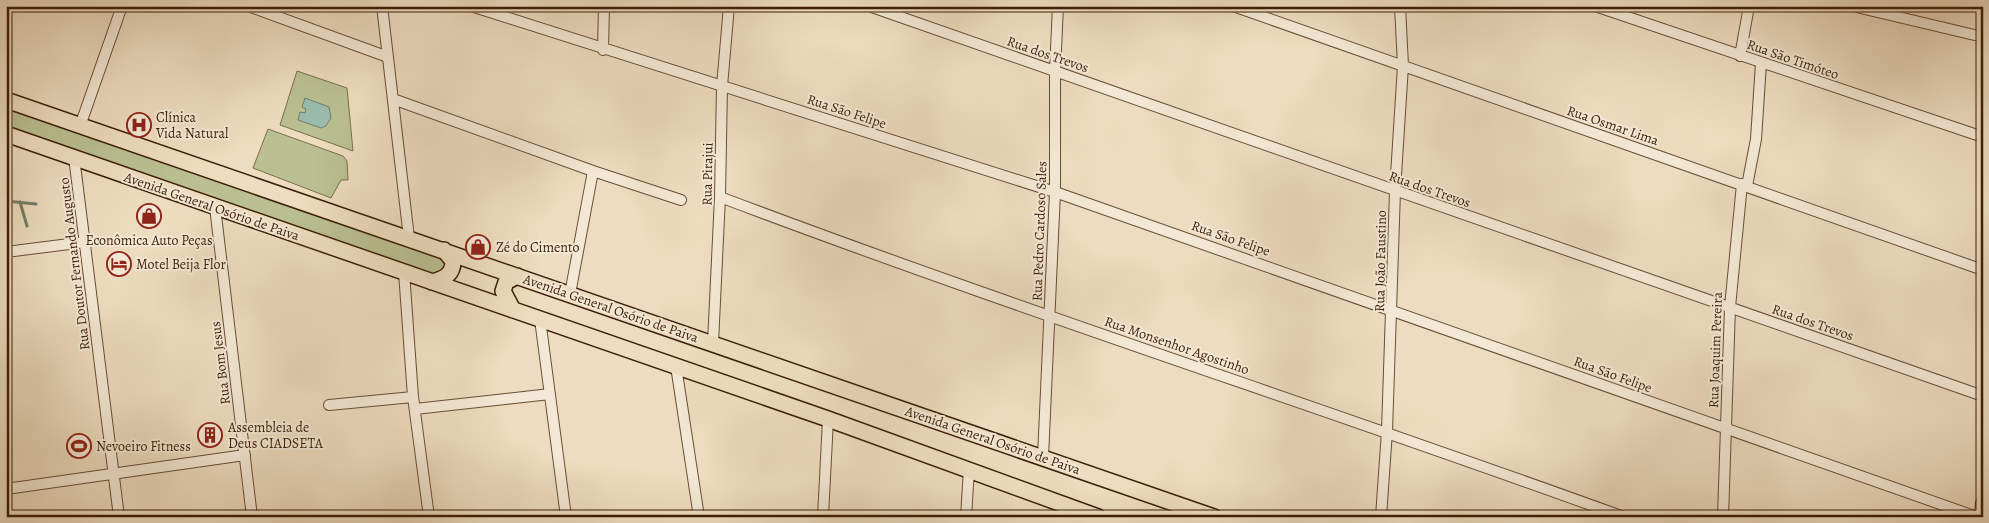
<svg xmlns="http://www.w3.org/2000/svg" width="1989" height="523" font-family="Alegreya,serif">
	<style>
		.green { fill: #bac091; stroke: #7b6f4c }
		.water { fill: #9abcad; stroke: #747d6a }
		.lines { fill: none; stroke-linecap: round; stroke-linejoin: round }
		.stream { stroke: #747d6a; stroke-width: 3 }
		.street-casing { stroke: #684e34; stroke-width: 12 }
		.secondary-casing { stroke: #3c1e06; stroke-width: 16 }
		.primary-casing { stroke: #3c1e06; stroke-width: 18 }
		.street { stroke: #f3e8d5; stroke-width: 10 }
		.secondary { stroke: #f3e8d5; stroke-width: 14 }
		.primary { stroke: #eddcbf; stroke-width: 15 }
		.labels { text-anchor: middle; stroke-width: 4; stroke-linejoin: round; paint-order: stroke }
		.street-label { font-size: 14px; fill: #3c1e06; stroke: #f3e8d5 }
		.poi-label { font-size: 14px; fill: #3c1e06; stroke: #f3e8d5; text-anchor: start }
	</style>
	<rect width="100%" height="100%" fill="#eddcbf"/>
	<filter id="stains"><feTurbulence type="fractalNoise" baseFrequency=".004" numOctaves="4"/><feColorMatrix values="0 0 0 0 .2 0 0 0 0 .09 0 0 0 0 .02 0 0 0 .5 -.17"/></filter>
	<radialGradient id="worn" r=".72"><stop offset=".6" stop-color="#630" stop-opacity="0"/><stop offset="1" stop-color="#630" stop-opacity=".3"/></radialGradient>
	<path class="green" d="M297 71 347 88 353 151 280 125Z
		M6 108 445 258 449 266 436 276 6 126Z
		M268 129 343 156 347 161 348 180H341L331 198 253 168Z"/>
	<path class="water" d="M305 98 329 107 331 118 326 126 321 128 298 120 300 112 305 113 306 109 302 107Z"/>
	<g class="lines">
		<path class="stream" d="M6 201 36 204
			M20 202 27 226"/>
		<defs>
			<path id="street" d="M248 6 388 57
				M382 6 409 238
				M471 6 1055 192 1977 517
				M869 6 1983 396
				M1233 6 1983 270
				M1595 6 1983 137
				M1852 6 1983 37
				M603 50 604 6
				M1740 56 1749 6
				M393 99 593 171 681 200
				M80 126 122 6
				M74 157 119 517
				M1747 186 1756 139 1761 63
				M720 197C1019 310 1324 408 1624 517
				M215 207 252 517
				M6 252 85 242
				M404 272 413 397 429 517
				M570 294 593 171
				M540 319 566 517
				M713 343 720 197 722 86 729 6
				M676 366 699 517
				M329 405 413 397
				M415 409 550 394
				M1043 457 1055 192V71L1058 6
				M6 489 245 455
				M823 517 828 419
				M966 517 969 469
				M1381 517 1387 431 1395 191 1403 66 1400 6
				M1723 517 1730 307 1742 184"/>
			<path id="secondary" d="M1982 517 1983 503"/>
			<path id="primary" d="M6 100 1214 517
				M6 134 828 419 1098 517
				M432 282C444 279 453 275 453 261L444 250
				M513 310 503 291 506 282 517 276"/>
		</defs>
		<use href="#street" class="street-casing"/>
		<use href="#secondary" class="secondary-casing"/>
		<use href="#primary" class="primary-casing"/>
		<use href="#street" class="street"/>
		<use href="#secondary" class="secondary"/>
		<use href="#primary" class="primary"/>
	</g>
	<defs>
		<symbol id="hospital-ring" viewBox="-11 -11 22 22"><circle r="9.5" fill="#f3e8d5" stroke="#8f2418" stroke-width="1.5"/><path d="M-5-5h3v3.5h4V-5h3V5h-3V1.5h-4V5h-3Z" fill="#8f2418"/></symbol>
		<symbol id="shop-ring" viewBox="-11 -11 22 22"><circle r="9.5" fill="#f3e8d5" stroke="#8f2418" stroke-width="1.5"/><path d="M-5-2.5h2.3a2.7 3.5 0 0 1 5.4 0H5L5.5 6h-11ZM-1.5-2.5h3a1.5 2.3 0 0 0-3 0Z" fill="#8f2418"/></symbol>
		<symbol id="hotel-ring" viewBox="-11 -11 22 22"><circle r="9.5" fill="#f3e8d5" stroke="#8f2418" stroke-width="1.5"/><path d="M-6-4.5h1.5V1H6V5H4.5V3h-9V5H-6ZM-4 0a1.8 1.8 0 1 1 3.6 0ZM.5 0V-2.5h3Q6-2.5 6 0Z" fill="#8f2418"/></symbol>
		<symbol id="building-ring" viewBox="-11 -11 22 22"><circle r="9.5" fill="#f3e8d5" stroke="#8f2418" stroke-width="1.5"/><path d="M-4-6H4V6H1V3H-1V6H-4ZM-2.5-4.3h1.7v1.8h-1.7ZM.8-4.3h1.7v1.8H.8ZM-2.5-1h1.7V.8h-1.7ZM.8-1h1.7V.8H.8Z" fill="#8f2418"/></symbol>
		<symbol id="stadium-ring" viewBox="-11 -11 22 22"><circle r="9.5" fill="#f3e8d5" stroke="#8f2418" stroke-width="1.5"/><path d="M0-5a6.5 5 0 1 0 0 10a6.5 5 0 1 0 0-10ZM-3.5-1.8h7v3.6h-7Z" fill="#8f2418"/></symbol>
	</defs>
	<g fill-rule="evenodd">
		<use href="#hospital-ring" x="125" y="111" width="28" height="28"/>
		<use href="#shop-ring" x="135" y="202" width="28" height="28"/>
		<use href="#shop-ring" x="464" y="233" width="28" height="28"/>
		<use href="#hotel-ring" x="105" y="250" width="28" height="28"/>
		<use href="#building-ring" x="196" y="421" width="28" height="28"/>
		<use href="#stadium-ring" x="65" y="432" width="28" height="28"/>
	</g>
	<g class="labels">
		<g class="street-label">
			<text transform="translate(1048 54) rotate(19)" y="5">Rua dos Trevos</text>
			<text transform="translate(1793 59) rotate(19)" y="5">Rua São Timóteo</text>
			<text transform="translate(847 111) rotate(18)" y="5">Rua São Felipe</text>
			<text transform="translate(1613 125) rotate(19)" y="5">Rua Osmar Lima</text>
			<text transform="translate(707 174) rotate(-89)" y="5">Rua Pirajui</text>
			<text transform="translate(1430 189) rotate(19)" y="5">Rua dos Trevos</text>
			<text transform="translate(212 206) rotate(19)" y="5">Avenida General Osório de Paiva</text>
			<text transform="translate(1039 231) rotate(-88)" y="5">Rua Pedro Cardoso Sales</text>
			<text transform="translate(1231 238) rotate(19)" y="5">Rua São Felipe</text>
			<text transform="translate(1380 261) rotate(-89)" y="5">Rua João Faustino</text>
			<text transform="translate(74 264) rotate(-97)" y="5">Rua Doutor Fernando Augusto</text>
			<text transform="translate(611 308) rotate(19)" y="5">Avenida General Osório de Paiva</text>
			<text transform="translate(1813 322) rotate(19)" y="5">Rua dos Trevos</text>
			<text transform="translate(1177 345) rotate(19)" y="5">Rua Monsenhor Agostinho</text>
			<text transform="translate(1715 350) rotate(-88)" y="5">Rua Joaquim Pereira</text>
			<text transform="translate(220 363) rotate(-97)" y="5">Rua Bom Jesus</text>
			<text transform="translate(1613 374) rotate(20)" y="5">Rua São Felipe</text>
			<text transform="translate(993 440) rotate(19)" y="5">Avenida General Osório de Paiva</text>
		</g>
		<g class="poi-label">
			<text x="156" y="122">Clínica<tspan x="156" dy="16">Vida Natural</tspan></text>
			<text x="149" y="245" text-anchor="middle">Econômica Auto Peças</text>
			<text x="496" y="252">Zé do Cimento</text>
			<text x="136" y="269">Motel Beija Flor</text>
			<text x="228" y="432">Assembleia de<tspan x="228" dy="16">Deus CIADSETA</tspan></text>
			<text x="96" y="451">Nevoeiro Fitness</text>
		</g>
	</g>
	<rect width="1989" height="523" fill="none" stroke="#eddcbf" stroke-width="25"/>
	<rect x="8" y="8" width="1974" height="508" fill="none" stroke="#3c1e06" stroke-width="2.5"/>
	<rect x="12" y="12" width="1964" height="498" fill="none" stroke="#3c1e06"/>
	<rect width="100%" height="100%" filter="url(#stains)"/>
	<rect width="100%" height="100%" fill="url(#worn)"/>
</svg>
